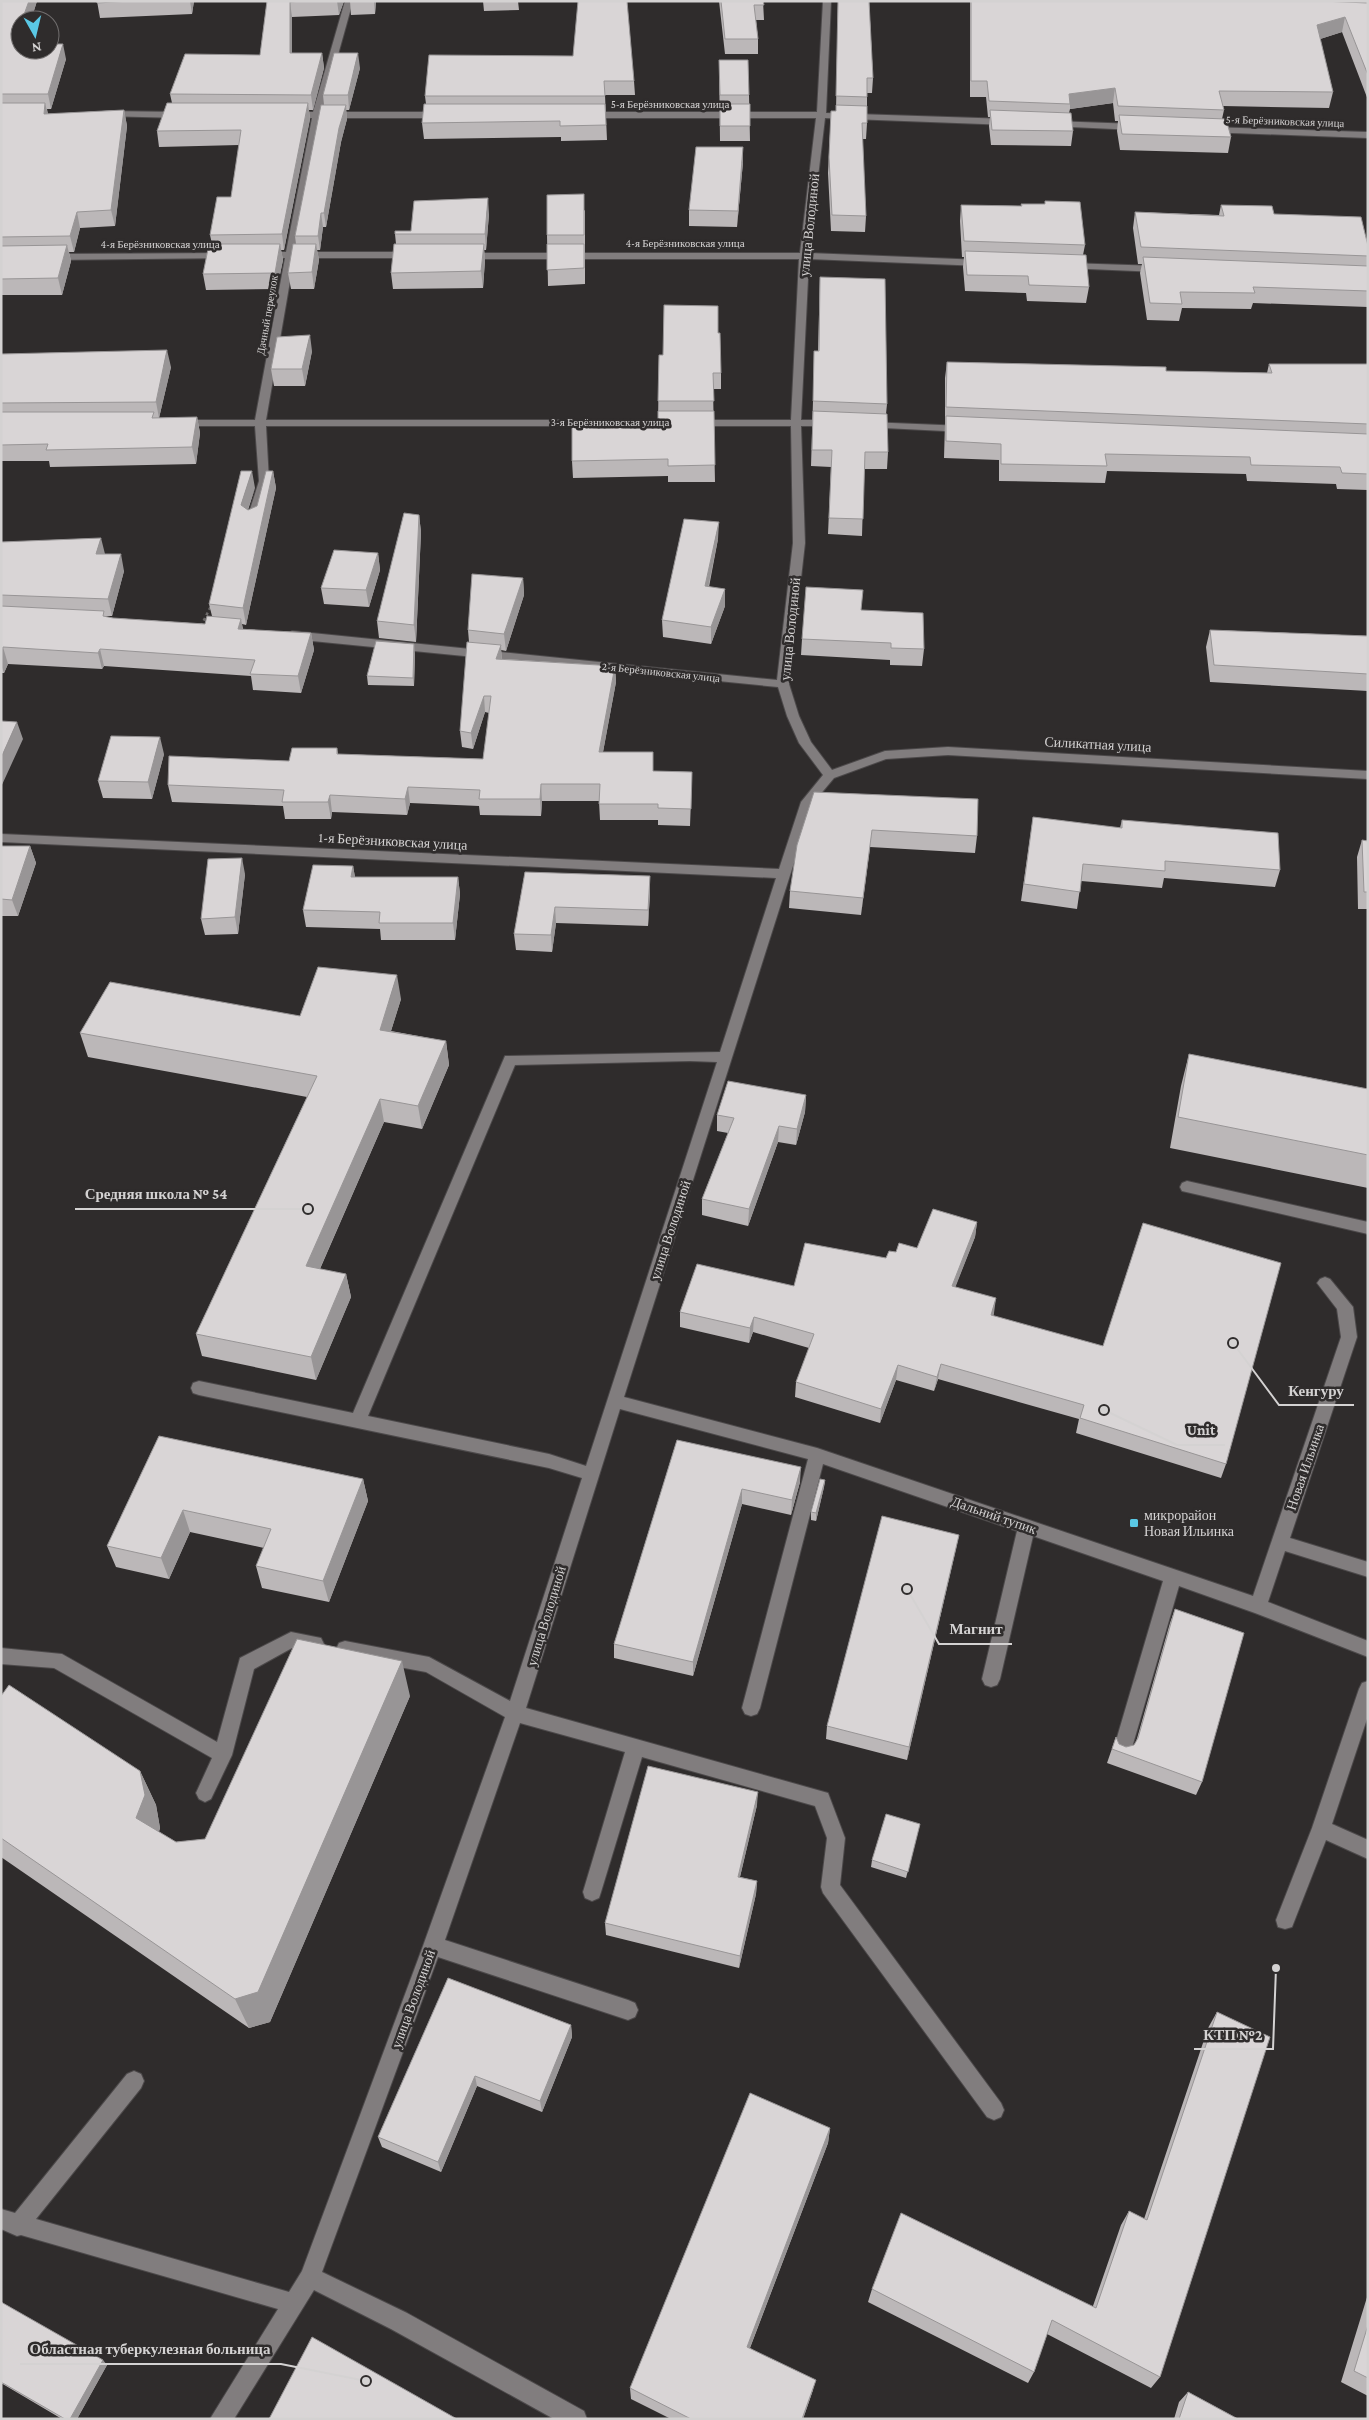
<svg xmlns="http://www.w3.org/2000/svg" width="1369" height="2420" font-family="'Crimson Pro',serif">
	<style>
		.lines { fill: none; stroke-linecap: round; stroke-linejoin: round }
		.minor-casing { stroke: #4c494a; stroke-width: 2 }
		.path { stroke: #6d6a6a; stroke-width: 2.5; stroke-dasharray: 3 3; stroke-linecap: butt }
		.minor { fill: #817d7e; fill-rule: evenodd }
		.wall { fill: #bbb7b8 }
		.shaded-wall { fill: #989596 }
		.building { fill: #d9d5d6; stroke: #989596 }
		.poi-dot { fill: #5ac8e5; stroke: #2f2c2c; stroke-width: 2 }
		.labels { text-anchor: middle; stroke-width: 5; stroke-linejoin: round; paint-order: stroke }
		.far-street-label { font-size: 11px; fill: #d4d2d2; stroke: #2f2c2c }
		.street-label { font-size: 14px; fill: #d4d2d2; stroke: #2f2c2c }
		.poi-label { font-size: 14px; fill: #d4d2d2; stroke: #2f2c2c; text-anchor: start }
		.leader { fill: none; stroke: #d4d2d2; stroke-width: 2 }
		.callout-dot { fill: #d4d2d2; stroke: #2f2c2c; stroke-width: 2 }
		.callout-label { font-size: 15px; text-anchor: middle; font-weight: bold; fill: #d4d2d2; stroke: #2f2c2c; stroke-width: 5; stroke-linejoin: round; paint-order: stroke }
	</style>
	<rect width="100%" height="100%" fill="#2f2c2c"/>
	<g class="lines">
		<defs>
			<path id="minor" d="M345 1H353L322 112H442L446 115 442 118H321L295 252H412L417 255 412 258H294L266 420H791L799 259H465L460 256 465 253H800L816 118H587L583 115 587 112H817L823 1H831L826 113 1009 119 1013 122 1009 125 825 118 809 253 982 260 987 263 982 266 809 259 801 420H832L837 423 832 426H801L805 543 789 684 799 716 811 742 832 770 885 751 948 747 1368 771V779L948 755 886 759 834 778 813 803 624 1397 817 1448 1253 1596 1341 1337 1337 1309 1317 1283 1320 1279 1325 1277 1330 1279 1353 1307 1357 1337 1290 1538 1368 1562V1577L1285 1551 1268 1602 1368 1641V1657L1255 1613 1179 1586 1131 1751 1128 1757 1122 1759 1116 1757 1113 1751 1163 1581 1033 1536 1000 1679 997 1685 991 1687 985 1685 982 1679 1017 1531 823 1464 760 1708 757 1714 751 1716 745 1714 742 1708 808 1459 620 1409 526 1708 828 1793 845 1838 840 1885 1001 2103 1004 2110 1001 2117 994 2120 987 2117 823 1893 821 1887 827 1838 815 1806 642 1757 601 1892 599 1898 592 1901 585 1898 583 1892 625 1752 520 1723 445 1940 628 2000 635 2003 638 2010 635 2017 628 2020 438 1957 322 2272 407 2313 584 2411 587 2419H554L391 2329 314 2290 234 2419H210L278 2309 21 2235 17 2236 1 2229V2209L15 2213 127 2074 134 2071 141 2074 144 2081 141 2088 36 2219 289 2292 302 2271 423 1946 505 1717 426 1672 345 1657 339 1655 336 1649 339 1643 345 1641 429 1657 510 1701 582 1478 549 1468 199 1395 193 1393 191 1388 193 1383 199 1381 353 1413 505 1056 720 1052 776 878 1 842V834L779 869 801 802 823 775 799 743 787 716 778 687 292 639 286 635 292 631 777 680 793 543 791 426H266L269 481 258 522 256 524H248L246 522 259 481 255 426H178L173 423 178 420H255L285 258H263L258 255 263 252H286L312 118H290L286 115 290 112H313ZM690 1061 717 1062 586 1466 549 1454 368 1416 515 1065Z
				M105 111 182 112 186 115 182 118 102 116V112Z
				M1052 121 1136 124 1140 127 1136 130 1049 126 1048 124Z
				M1209 127 1368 132V138L1206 132 1205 130Z
				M227 253 232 256 230 258 50 260 45 257 50 254Z
				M1068 263 1159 266 1164 269 1159 272 1065 268V264Z
				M868 422 965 426 970 429 965 432 864 427 863 425Z
				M1187 1181 1368 1222V1234L1182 1191 1180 1187 1182 1183Z
				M291 1632 321 1638 324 1644 321 1650 315 1652 292 1648 254 1669 232 1755 211 1799 205 1802 199 1799 196 1793 212 1758 54 1668 1 1664V1648L62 1654 217 1742 240 1658Z
				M1368 1681V1716L1332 1824 1368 1840V1859L1326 1840 1292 1927 1285 1929 1278 1927 1276 1920 1312 1828 1359 1689 1362 1683Z"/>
		</defs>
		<use href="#minor" class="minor-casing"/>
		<path class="path" d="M201 626 211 606"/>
		<use href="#minor" class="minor"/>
	</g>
	<path class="wall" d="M1 1H37L31 20H20V50L66 59 51 109H47L48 114 124 110 127 126 115 226 80 228 74 252H69L71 261 62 295H1Z
		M97 1H194L192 14 100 18Z
		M267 1H344L339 15 292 17V53H322L324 68 313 110H309L310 119 284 250H281L283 260 277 289 206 290 203 274 212 244 210 235 231 197 239 145 159 147 157 131 172 103 170 94 260 55Z
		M350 1H376L375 14 351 15Z
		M483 1H518L519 10 484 11Z
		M719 1H763L764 20H756L758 39V54H725Z
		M838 1H869L873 78 872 93H867V123L866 139H862L866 216 865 232 831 231 828 173 831 111H836Z
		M970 1H1368V100L1342 32 1320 39 1333 92 1329 108 1223 106 1224 110 1222 119 1231 137 1228 153 1120 150 1117 131 1118 121H1115L1113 103 1070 109 1069 113 1073 131 1071 146 991 145 989 126 990 117H988L986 97H970Z
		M573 56 634 81 635 95H605L607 140 561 141V137L424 139 422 123 426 104 425 96Z
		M719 60 749 95 750 141H720Z
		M360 68 349 110H346L347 119 341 142 326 227H323L320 250H317L319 260 314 289H291L288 273 296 244 295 236 324 105 323 95Z
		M743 162 737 227 689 226V210Z
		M1045 201 1085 245 1083 255 1089 287 1086 303 1027 301 1026 293 965 291 963 267 964 257H962L960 221 961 205 1021 206V204H1045Z
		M1221 205 1274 214 1368 246V307L1253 303 1251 309 1182 308 1179 321 1147 320 1140 273 1142 264H1138L1133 228 1135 212 1219 215Z
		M585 210V284L548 286 547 235Z
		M489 214 486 250H484L485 260 483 288 393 289 391 273 396 244 395 234 411 231Z
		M820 277 887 404 886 414 888 452 887 469H864L862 536 828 534 831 467 811 466 814 368V351H818Z
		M718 333 721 373V389H713L715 482H668V476L573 478 572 461 658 424 659 355H663Z
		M312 351 305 386H274L271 369Z
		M1 354 171 367 159 418 197 417 200 433 196 464 50 467 49 461H1Z
		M947 362 1166 371 1267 373 1269 364H1368V490L1337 489 1336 484 1247 481 1246 474 1107 471 1105 483 999 481V460L944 458 945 423V378Z
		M273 471 276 488 246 625 242 624 243 629 311 633 314 650 301 693 253 690 251 676 104 666 102 669 8 664 4 673H1V542L105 554 124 571 112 616H105L106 617 113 618 205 624 212 616 209 604 255 488 248 510 257 506Z
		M419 515 421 532 416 642 379 638 377 621Z
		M718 539 709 587 725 589V606L711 644 663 637 662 620Z
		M378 553 380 570 369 607 324 604 321 588Z
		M523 578 524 595 506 651 501 650 502 659 615 666 616 682 603 752 653 771 692 772 690 826 658 825V820H600L599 801H542L541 816 480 815 479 806 410 803 407 815 332 812 331 819H285L283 806 172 802 168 785 289 761 337 748 338 754 483 759 489 713 485 712 473 749 462 747 460 731 469 642 468 630Z
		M861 610 924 649 922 666 890 665V660L801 655 802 639Z
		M1210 630 1368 636V691L1210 682 1206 647Z
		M415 653 414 686 368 685 367 676Z
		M164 754 152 799 103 798 98 781Z
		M814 792 977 836 975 853 870 847 861 915 789 908 790 891Z
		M1033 817 1120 828 1122 820 1280 870 1275 887 1164 878 1162 888 1081 881 1077 909 1021 901Z
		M1362 840 1368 841V909H1358L1357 857Z
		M1 846H30L36 863 18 916H1Z
		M353 866 355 877H458L460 894 455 940H381L380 929 306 927 303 910Z
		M525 872 650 893 648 926 556 923 552 952 516 950 514 934Z
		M245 874 238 934 205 935 201 919Z
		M401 999 391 1031 446 1041 449 1065 422 1129 384 1122 320 1269 346 1274 351 1297 316 1380 202 1356 196 1334 307 1097 88 1057 80 1033 300 1016Z
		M1189 1054 1368 1089V1188L1170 1148 1181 1086Z
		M806 1095 805 1112 796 1145 778 1142 748 1226 702 1215V1199L728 1133 717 1131V1115Z
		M977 1222 975 1237 955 1287 994 1313 993 1316 1226 1464 1221 1478 1076 1433 1079 1419 938 1379 934 1391 896 1380 880 1423 795 1397 796 1382 809 1348 753 1332 749 1343 680 1327V1312L794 1286 886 1258 896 1252 917 1248Z
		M159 1436 363 1479 368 1501 329 1602 262 1588 256 1566 264 1548 190 1532 169 1579 116 1567 107 1546Z
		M677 1440 800 1482 791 1515 742 1504 693 1676 614 1658V1644Z
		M825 1480 824 1487 816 1521 811 1520V1512Z
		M959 1535 907 1760 826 1739 827 1726Z
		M1175 1609 1202 1782 1196 1795 1107 1763 1116 1737 1119 1744 1126 1747 1134 1745 1136 1742 1170 1623Z
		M1 1696 140 1771 156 1805 160 1828 159 1832 176 1842 205 1839 410 1696 270 2022 249 2028 1 1857Z
		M757 1805 740 1877 757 1881 756 1894 739 1968 606 1935 605 1923Z
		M920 1824 906 1878 871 1867 872 1860Z
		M448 1978 571 2025 572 2037 542 2112 477 2086 441 2172 382 2147 378 2137Z
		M1217 2012 1160 2377 1151 2388 1047 2334 1034 2372 1028 2383 868 2302 872 2289 1093 2306 1121 2225 1129 2211 1144 2219 1208 2028Z
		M830 2128 828 2143 750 2348 813 2390 803 2419H671L631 2399 630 2388Z
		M1368 2294V2396L1341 2382Z
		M1 2302 107 2365 77 2419H62L1 2383Z
		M1188 2392 1238 2419H1174L1179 2402Z"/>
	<path class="shaded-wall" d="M29 1H37L31 20H22Z
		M190 1H194L192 14Z
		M337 1H344L339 15Z
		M374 1H376L375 14Z
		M290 2 292 17V68L290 53Z
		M1345 17 1342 32 1314 41 1317 25Z
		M20 27V50L14 45Z
		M63 44 66 59 51 109 48 94Z
		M322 53 324 68 313 110 311 95Z
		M358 53 360 68 349 110 348 95Z
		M1115 88 1113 103 1070 109V104L1069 94Z
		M45 103 49 119 44 114Z
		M308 103 310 119 284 250 282 234Z
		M346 105 347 119 341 142 326 227 324 213 339 128Z
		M124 110 127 126 115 226 111 210Z
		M743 147V162L737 227 738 211Z
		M488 198 489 214 486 250 485 234Z
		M77 212 80 228 74 252 70 236Z
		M321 213 323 227 320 250 318 236Z
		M280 244 283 260 277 289 275 273Z
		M316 244 319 260 314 289 312 272Z
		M484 244 485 260 483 288 481 271Z
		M67 245 71 261 62 295 58 278Z
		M310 335 312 351 305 386 302 369Z
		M167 350 171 367 159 418 156 402Z
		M197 417 200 433 196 464 192 447Z
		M252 471 255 488 244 521 241 505Z
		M273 471 276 488 246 625 243 608Z
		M419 515 421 532 416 642 414 625Z
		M719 522 718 539 705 603V586Z
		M101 538 105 554H96Z
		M378 553 380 570 369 607 366 590Z
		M121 554 124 571 112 616 108 599Z
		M523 578 524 595 506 651 504 634Z
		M725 589V606L711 644V627Z
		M241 619 244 636 238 629Z
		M311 633 314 650 301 693 298 676Z
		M414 644 415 653 414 686 413 678Z
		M501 645 502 662 496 659Z
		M3 647 8 664 4 673 1 665V651Z
		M100 649 104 666 102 669 98 653Z
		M615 666 616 682 600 768 599 752Z
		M484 696 485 712 473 749 471 733Z
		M17 722 23 739 1 787V758Z
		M160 737 164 754 152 799 148 782Z
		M541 784 542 801 541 816 540 799Z
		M408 787 410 803 407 815 405 799Z
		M330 795 332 812 331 819 328 802Z
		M872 830 870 847 861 915 863 898Z
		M30 846 36 863 18 916 12 900Z
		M242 858 245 874 238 934 235 917Z
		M353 866 356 883 351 877Z
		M650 876V893L648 926V910Z
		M458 877 460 894 455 940 453 923Z
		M555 907 556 923 552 952 551 935Z
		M397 975 401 999 384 1053 380 1030Z
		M446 1041 449 1065 422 1129 418 1106Z
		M806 1095 805 1112 796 1145 797 1129Z
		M380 1099 384 1122 311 1289 306 1266Z
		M779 1126 778 1142 748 1226 749 1209Z
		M977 1222 975 1237 950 1301 952 1286Z
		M346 1274 351 1297 316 1380 311 1357Z
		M996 1298 994 1313 988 1330 991 1315Z
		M754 1317 753 1332 749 1343 750 1328Z
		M941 1364 938 1379 934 1391 937 1377Z
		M898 1365 896 1380 880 1423 881 1409Z
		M801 1467 800 1482 791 1515 792 1500Z
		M363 1479 368 1501 329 1602 323 1581Z
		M825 1480 824 1487 816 1521V1513Z
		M742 1489V1504L693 1676V1662Z
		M183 1510 190 1532 169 1579 161 1558Z
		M959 1535 956 1549 907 1760 909 1747Z
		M402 1661 410 1696 270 2022 249 2028 235 1999Z
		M140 1771 156 1805 160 1828 151 1851 136 1818Z
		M758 1792 757 1805 737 1889 738 1877Z
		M757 1881 756 1894 739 1968 740 1956Z
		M571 2025 572 2037 542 2112 540 2101Z
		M475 2076 477 2086 441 2172 438 2162Z
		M830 2128 828 2143 746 2358 747 2347Z
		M103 2360 107 2365 77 2419H70Z
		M816 2380 813 2390 803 2419H802Z"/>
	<path class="building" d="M1 1H29L22 20H20V27L14 45H20V50H50V44H63L48 94H1Z
		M97 1H131L97 3Z
		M267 1H302L290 2V53H322L311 95 170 94 185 54 260 55Z
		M578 1H627L634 81H604L605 96H425L429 55 573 56Z
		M721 1H763L764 5H754L758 39H725Z
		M838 1H869L873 78H867V97L836 96Z
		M971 1H1321L1368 3V75L1345 17 1317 25 1333 92 1219 91 1224 110 1118 106 1115 88 1069 94 1070 104 989 101 987 81H971Z
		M334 53H358L348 95H323Z
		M719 60H748L749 95H720Z
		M1 103H45L44 114 124 110 111 210 77 212 70 236 1 237Z
		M167 103H308L282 234 210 235 217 197H231L241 130 157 131Z
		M424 104H605L606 125 560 126V121L422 123Z
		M720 104H750V126H720Z
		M321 105H346L339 128 324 213H321L318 236H295Z
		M836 105 867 106V123H862L866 216 832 215 829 157 831 111H836Z
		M990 110 1071 113 1073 131 992 130Z
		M1119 115 1226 119 1231 137 1122 134Z
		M696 147H743L738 211 689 210Z
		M584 194V235H547V195Z
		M488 198 485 234H395V231H411L414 201Z
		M1045 201 1080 202 1085 245 964 241 961 205 1022 206 1021 204H1045Z
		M1221 205 1272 206 1274 214 1361 217 1368 246V256L1141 247 1135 212 1224 216Z
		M209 244H280L275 273 203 274Z
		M293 244H316L312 272 288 273Z
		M394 244H484L481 271 391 273Z
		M547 244H584V268L547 270Z
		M67 245 58 278 1 279V246Z
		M965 251 1086 255 1089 287 1029 285 1028 276 967 275Z
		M1143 257 1368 266V291L1253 287 1255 293 1180 292 1182 304 1150 303Z
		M820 277 885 279 887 404 813 401 814 351H819Z
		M664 305 718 306V333H720L721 373H713L714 401H658L659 355H663Z
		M310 335 302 369H271L277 337Z
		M167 350 156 402 1 403V354Z
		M947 362 1166 367V371L1272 373 1269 364H1368V424L946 407Z
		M658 411H714L715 465 668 466V459L572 461V426L658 424Z
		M813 411 887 414 888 452H865L863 519 829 518 832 450H812Z
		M1 412H154L152 418 197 417 192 447 46 450 48 444 1 445Z
		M946 416 1368 434V474L1342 473 1340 467 1251 465 1250 457 1105 454 1107 466 1001 464V444L946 441Z
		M241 471H252L241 505 248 510 257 506 266 471H273L243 608 209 604Z
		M404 513 419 515 414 625 377 621Z
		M684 519 719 522 705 586 725 589 711 627 662 620Z
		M101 538 96 554H121L108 599 1 595V542Z
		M334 550 378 553 366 590 321 588Z
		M472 574 523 578 504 634 468 630Z
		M806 587 863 590 861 610 923 613 924 649 891 648V643L802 639Z
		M1 606 104 611 103 616 113 618 205 624 207 616 241 619 238 629 311 633 298 676 250 674 255 660 100 649 98 653 3 647 1 651Z
		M1210 630 1368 636V674L1214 665Z
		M376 641 414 644 413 678 367 676Z
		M467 642 501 645 496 659 615 666 599 752H653V771L692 772 691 809 658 808V804H599L600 784H541L540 799H479L480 790 408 787 405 799 330 795 328 802H282L284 790 168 785 169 756 289 761 292 748H337V754L483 759 491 696H484L471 733 460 731Z
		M1 721 17 722 1 758Z
		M111 736 160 737 148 782 98 781Z
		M814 792 978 799 977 836 872 830 863 898 790 891 797 845Z
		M1033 817 1122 828V820L1278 833 1280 870 1165 861V871L1083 864 1080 892 1024 884Z
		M1362 840 1368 841V892H1364Z
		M1 846H30L12 900 1 899Z
		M242 858 235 917 201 919 208 859Z
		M313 865 353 866 351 877H458L453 923H379L380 912 303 910Z
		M525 872 650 876 648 910 555 907 551 935 514 934Z
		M318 967 397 975 380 1030 446 1041 418 1106 380 1099 306 1266 346 1274 311 1357 196 1334 317 1076 80 1033 110 982 300 1016Z
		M1189 1054 1368 1089V1155L1178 1117Z
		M728 1081 806 1095 797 1129 779 1126 749 1209 702 1199 734 1118 717 1115Z
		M933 1209 977 1222 952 1286 996 1298 991 1315 1103 1346 1143 1223 1281 1263 1226 1464 1080 1418 1084 1405 941 1364 937 1377 898 1365 881 1409 796 1382 814 1334 754 1317 750 1328 680 1312 697 1264 794 1286 805 1243 886 1258 889 1251 896 1252 899 1243 917 1248Z
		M159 1436 363 1479 323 1581 256 1566 271 1529 183 1510 161 1558 107 1546Z
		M677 1440 801 1467 792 1500 742 1489 693 1662 614 1644Z
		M820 1479 825 1480 816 1513 811 1512Z
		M882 1516 959 1535 909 1747 827 1726Z
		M1175 1609 1244 1633 1202 1782 1112 1749 1116 1737 1119 1744 1126 1747 1134 1745 1138 1738Z
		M297 1639 402 1661 258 1992 235 1999 1 1838V1696L9 1685 140 1771 145 1795 136 1818 176 1842 205 1839Z
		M648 1766 758 1792 738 1877 757 1881 740 1956 605 1923Z
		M886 1814 920 1824 908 1872 872 1860Z
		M448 1978 571 2025 540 2101 475 2076 438 2162 378 2137Z
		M1217 2012 1270 2037 1160 2377 1052 2320 1034 2372 872 2289 901 2213 1096 2308 1129 2211 1147 2220Z
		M750 2093 830 2128 747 2347 816 2380 802 2419H691L630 2388Z
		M1 2302 103 2360 70 2419H65L1 2382Z
		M1368 2325V2378L1354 2371Z
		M312 2337 457 2419H269Z
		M1188 2392 1238 2419H1179Z"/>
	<rect class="poi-dot" x="1129" y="1518" width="10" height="10" rx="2.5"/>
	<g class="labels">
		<g class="far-street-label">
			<text x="670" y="108">5-я Берёзниковская улица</text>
			<text transform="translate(1285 121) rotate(2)" y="4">5-я Берёзниковская улица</text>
			<text x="685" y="247">4-я Берёзниковская улица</text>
			<text x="160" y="248">4-я Берёзниковская улица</text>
			<text transform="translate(267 315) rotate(-80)" y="4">Дачный переулок</text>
			<text x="610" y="426">3-я Берёзниковская улица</text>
			<text transform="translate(661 672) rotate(6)" y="4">2-я Берёзниковская улица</text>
		</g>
		<g class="street-label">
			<text transform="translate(809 225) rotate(-84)" y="5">улица Володиной</text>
			<text transform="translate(790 629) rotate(-84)" y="5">улица Володиной</text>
			<text transform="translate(1098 744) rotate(3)" y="5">Силикатная улица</text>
			<text transform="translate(393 841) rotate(3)" y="5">1-я Берёзниковская улица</text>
			<text transform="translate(670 1230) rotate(-72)" y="5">улица Володиной</text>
			<text transform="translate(1305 1467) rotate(-71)" y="5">Новая Ильинка</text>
			<text transform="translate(994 1515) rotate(19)" y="5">Дальний тупик</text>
			<text transform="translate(546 1616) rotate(-73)" y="5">улица Володиной</text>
			<text transform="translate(413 1999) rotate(-70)" y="5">улица Володиной</text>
		</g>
		<g class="poi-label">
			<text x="1144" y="1520">микрорайон<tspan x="1144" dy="16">Новая Ильинка</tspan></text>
		</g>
	</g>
	<path class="leader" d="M308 1209L238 1209H75M1233 1343L1279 1405H1354M1104 1410L1177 1445H1225M907 1589L939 1644H1012M1276 1968L1273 2049H1194M366 2381L281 2364H20"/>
	<g class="callout-dot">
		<circle cx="308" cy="1209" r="5"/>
		<circle cx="1233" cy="1343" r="5"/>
		<circle cx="1104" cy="1410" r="5"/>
		<circle cx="907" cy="1589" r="5"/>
		<circle cx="1276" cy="1968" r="5"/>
		<circle cx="366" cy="2381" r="5"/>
	</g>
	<g class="callout-label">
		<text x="156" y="1199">Средняя школа № 54</text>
		<text x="1316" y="1396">Кенгуру</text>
		<text x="1201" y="1435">Unit</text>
		<text x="976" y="1634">Магнит</text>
		<text x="1233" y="2040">КТП №2</text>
		<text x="150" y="2354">Областная туберкулезная больница</text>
	</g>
	<rect width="1369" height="2420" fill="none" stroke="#d4d2d2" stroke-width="5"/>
	<g transform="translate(35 35) rotate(172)"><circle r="24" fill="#2f2c2c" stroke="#716e6e"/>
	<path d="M0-4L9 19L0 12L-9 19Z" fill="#5ac8e5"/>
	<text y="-8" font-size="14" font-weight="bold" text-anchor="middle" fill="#d4d2d2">N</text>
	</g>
</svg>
